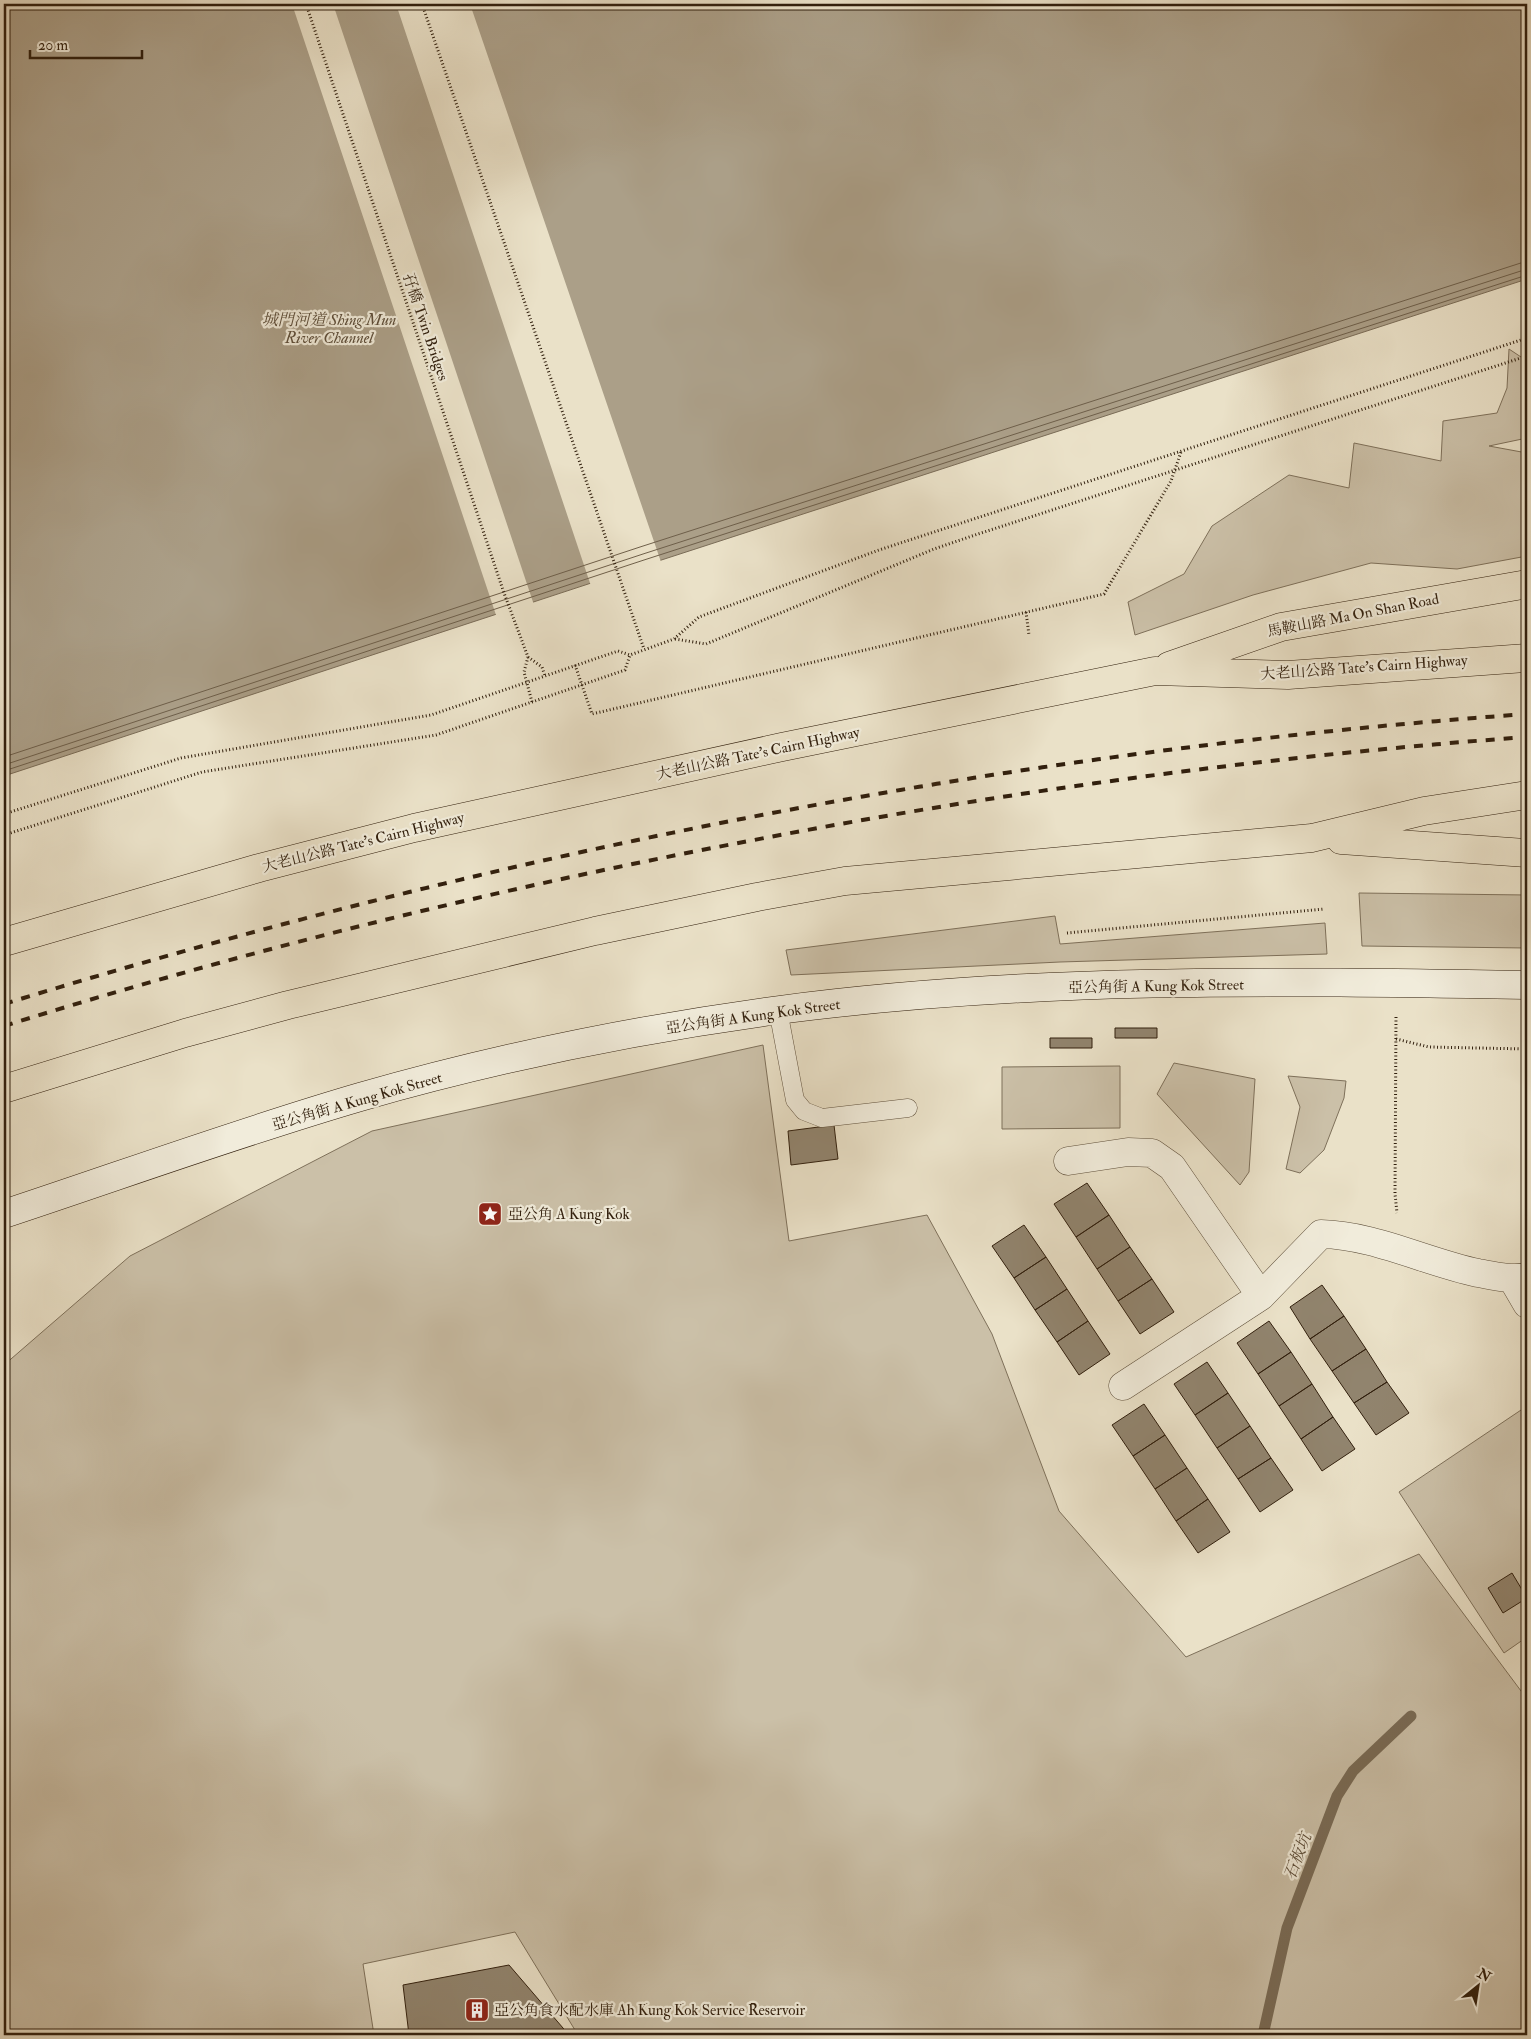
<svg xmlns="http://www.w3.org/2000/svg" width="1531" height="2039" font-family="'IM FELL Double Pica','Noto Serif TC',serif">
	<style>
		.green { fill: #cbc0a8; stroke: #7e705a }
		.water { fill: #ab9f88; stroke: #7a6c57 }
		.pier { fill: #eae1c8 }
		.lines { fill: none; stroke-linecap: round; stroke-linejoin: round }
		.shore { stroke: #6e5f4a; stroke-width: 1 }
		.stream { stroke: #7a6c57; stroke-width: 11 }
		.building { fill: #91846e; stroke: #311f0d }
		.lane-casing { stroke: #5f503c; stroke-width: 19 }
		.street-casing { stroke: #5f503c; stroke-width: 29 }
		.secondary-casing { stroke: #311f0d; stroke-width: 29 }
		.highway-casing { stroke: #311f0d; stroke-width: 29 }
		.path { stroke: #311f0d; stroke-width: 3; stroke-dasharray: 1 2.5; stroke-linecap: butt }
		.lane { stroke: #f1ecdb; stroke-width: 18 }
		.street { stroke: #f1ecdb; stroke-width: 28 }
		.secondary { stroke: #f1ecdb; stroke-width: 28 }
		.highway { stroke: #eae1c8; stroke-width: 28 }
		.rail { stroke: #311f0d; stroke-width: 4; stroke-dasharray: 9 9; stroke-linecap: butt }
		.labels { text-anchor: middle; stroke-width: 4.5; stroke-linejoin: round; paint-order: stroke }
		.street-label { font-size: 15px; fill: #311f0d; stroke: #f1ecdb }
		.poi-label { font-size: 15px; fill: #311f0d; stroke: #f1ecdb; text-anchor: start }
		.water-label { font-size: 16px; font-style: italic; fill: #5c4c38; stroke: #f1ecdb }
	</style>
	<rect width="100%" height="100%" fill="#eae1c8"/>
	<filter id="stains"><feTurbulence type="fractalNoise" baseFrequency=".004" numOctaves="4"/><feColorMatrix values="0 0 0 0 .2 0 0 0 0 .09 0 0 0 0 .02 0 0 0 .5 -.17"/></filter>
	<radialGradient id="worn" r=".72"><stop offset=".6" stop-color="#630" stop-opacity="0"/><stop offset="1" stop-color="#630" stop-opacity=".3"/></radialGradient>
	<path class="green" d="M1509 349 1527 361V438L1489 446 1527 453V556L1457 569 1371 563 1253 595 1135 635 1128 602 1184 574 1212 526 1289 475 1349 488 1354 443 1441 461 1443 421 1497 413 1507 388Z
		M1359 893 1527 895V948L1362 946Z
		M1055 916 1060 944 1325 923 1327 954 1060 962 791 975 786 950Z
		M763 1045 789 1241 927 1215 992 1334 1059 1511 1186 1657 1419 1554 1527 1699V2035H578L515 1932 363 1964 374 2035H4V1365L130 1256 372 1131Z
		M1174 1063 1255 1079 1249 1172 1240 1185 1157 1094Z
		M1120 1066V1128L1002 1129V1067Z
		M1288 1076 1346 1081 1344 1098 1324 1150 1300 1173 1286 1169 1300 1107Z
		M1527 1406V1637L1504 1653 1399 1492Z"/>
	<path class="water" d="M4 4H1527V279L646 565 4 776Z"/>
	<path class="pier" d="M292 4H333L534 605 497 618Z
		M396 4H470L661 562 591 586Z"/>
	<g class="lines">
		<path class="shore" d="M4 757 640 547 1527 261
			M4 765 643 554 1527 269
			M4 771 644 560 1527 275"/>
		<path class="stream" d="M1263 2035 1287 1928 1337 1796 1353 1771 1411 1716"/>
	</g>
	<path class="building" d="M1115 1028H1157V1038H1115Z
		M1050 1038H1092V1048H1050Z
		M834 1125 838 1159 791 1165 788 1131Z
		M1087 1183 1109 1215 1076 1237 1054 1204Z
		M1109 1215 1130 1247 1097 1269 1076 1237Z
		M1024 1225 1046 1257 1014 1278 992 1246Z
		M1130 1247 1152 1279 1118 1301 1097 1269Z
		M1046 1257 1067 1289 1035 1310 1014 1278Z
		M1152 1279 1174 1312 1140 1334 1118 1301Z
		M1322 1285 1344 1316 1310 1339 1290 1307Z
		M1067 1289 1088 1321 1057 1342 1035 1310Z
		M1344 1316 1366 1349 1332 1371 1310 1339Z
		M1088 1321 1110 1354 1079 1375 1057 1342Z
		M1269 1321 1291 1352 1258 1374 1237 1343Z
		M1366 1349 1387 1382 1354 1403 1332 1371Z
		M1291 1352 1312 1384 1279 1406 1258 1374Z
		M1207 1362 1228 1393 1195 1415 1174 1384Z
		M1387 1382 1409 1413 1376 1435 1354 1403Z
		M1312 1384 1333 1417 1301 1439 1279 1406Z
		M1228 1393 1250 1426 1217 1448 1195 1415Z
		M1144 1404 1165 1435 1133 1456 1112 1425Z
		M1333 1417 1355 1449 1322 1471 1301 1439Z
		M1250 1426 1271 1458 1238 1479 1217 1448Z
		M1165 1435 1187 1468 1155 1489 1133 1456Z
		M1271 1458 1293 1490 1260 1512 1238 1479Z
		M1187 1468 1208 1499 1176 1521 1155 1489Z
		M1208 1499 1230 1532 1198 1553 1176 1521Z
		M1512 1573 1527 1598 1503 1613 1488 1588Z
		M509 1965 569 2035H409L403 1985Z"/>
	<g class="lines">
		<defs>
			<path id="lane" d="M778 1010 795 1100 804 1111 822 1118 908 1108"/>
			<path id="street" d="M1068 1161 1128 1152 1152 1153 1172 1167 1261 1296
				M1513 1280 1527 1304
				M1123 1386 1261 1296 1321 1234C1374 1235 1426 1262 1478 1273 1495 1276 1510 1280 1527 1277"/>
			<path id="secondary" d="M4 1214C122 1175 240 1132 360 1097 496 1058 638 1029 779 1010 1026 977 1279 981 1527 985"/>
			<path id="highway" d="M1169 666 1281 627 1527 584
				M1341 840 1527 853
				M4 942 259 868 414 828 782 747 1155 671 1288 675 1527 658
				M4 1089 185 1033 288 1005 595 931 757 897 845 881 1312 838 1424 811 1527 795"/>
		</defs>
		<use href="#lane" class="lane-casing"/>
		<use href="#street" class="street-casing"/>
		<use href="#secondary" class="secondary-casing"/>
		<use href="#highway" class="highway-casing"/>
		<path class="path" d="M306 4 504 593 528 657
			M422 4 644 649
			M1026 612 1029 635
			M675 639 706 644 934 549 975 535 1527 356
			M528 657 524 672 532 702
			M528 657 542 667 545 676
			M575 665 592 714 1104 594 1171 481 1181 452
			M4 814 181 758 431 715 618 651 630 655 674 639 699 617 879 550 1527 338
			M4 835 202 772 436 735 625 670 630 655
			M1067 933 1324 909
			M1396 1017 1395 1194 1397 1213
			M1396 1039 1429 1047 1527 1049"/>
		<use href="#lane" class="lane"/>
		<use href="#street" class="street"/>
		<use href="#secondary" class="secondary"/>
		<use href="#highway" class="highway"/>
		<path class="rail" d="M4 1004C499 852 1010 751 1527 714
			M4 1026C250 949 500 888 754 840 1009 791 1267 756 1527 737"/>
	</g>
	<defs>
		<symbol id="sight-square" viewBox="-11 -11 22 22"><rect x="-9" y="-9" width="18" height="18" rx="4" fill="#8f2418" stroke="#f1ecdb"/><path d="M0-6L1.8-2.2L6-1.7L2.9 1.2L3.7 5.4L0 3.3L-3.7 5.4L-2.9 1.2L-6-1.7L-1.8-2.2Z" fill="#fff"/></symbol>
		<symbol id="building-square" viewBox="-11 -11 22 22"><rect x="-9" y="-9" width="18" height="18" rx="4" fill="#8f2418" stroke="#f1ecdb"/><path d="M-4-6H4V6H1V3H-1V6H-4ZM-2.5-4.3h1.7v1.8h-1.7ZM.8-4.3h1.7v1.8H.8ZM-2.5-1h1.7V.8h-1.7ZM.8-1h1.7V.8H.8Z" fill="#fff"/></symbol>
	</defs>
	<g fill-rule="evenodd">
		<use href="#sight-square" x="476" y="1200" width="28" height="28"/>
		<use href="#building-square" x="463" y="1996" width="28" height="28"/>
	</g>
	<g class="labels">
		<g class="street-label">
			<text transform="translate(426 327) rotate(71)" y="5">孖橋 Twin Bridges</text>
			<text transform="translate(1353 615) rotate(-11)" y="5">馬鞍山路 Ma On Shan Road</text>
			<text transform="translate(1364 667) rotate(-4)" y="5">大老山公路 Tate's Cairn Highway</text>
			<text transform="translate(758 753) rotate(-12)" y="5">大老山公路 Tate's Cairn Highway</text>
			<text transform="translate(363 842) rotate(-14)" y="5">大老山公路 Tate's Cairn Highway</text>
			<text transform="translate(1156 986) rotate(-1)" y="5">亞公角街 A Kung Kok Street</text>
			<text transform="translate(753 1016) rotate(-8)" y="5">亞公角街 A Kung Kok Street</text>
			<text transform="translate(357 1101) rotate(-16)" y="5">亞公角街 A Kung Kok Street</text>
		</g>
		<g class="poi-label">
			<text x="508" y="1219">亞公角 A Kung Kok</text>
			<text x="494" y="2015">亞公角食水配水庫 Ah Kung Kok Service Reservoir</text>
		</g>
		<g class="water-label">
			<text x="329" y="325">城門河道 Shing Mun<tspan x="329" dy="18">River Channel</tspan></text>
			<text transform="translate(1297 1856) rotate(-69)" y="6">石板坑</text>
		</g>
	</g>
	<rect width="1531" height="2039" fill="none" stroke="#eae1c8" stroke-width="20"/>
	<rect x="5" y="5" width="1521" height="2029" fill="none" stroke="#311f0d" stroke-width="2.5"/>
	<rect x="10" y="10" width="1511" height="2019" fill="none" stroke="#311f0d"/>
	<g transform="translate(1478 1986) rotate(30)" stroke="#f1ecdb" stroke-width="4" paint-order="stroke">
	<path d="M0-4L9 19L0 12L-9 19Z" fill="#311f0d"/>
	<text y="-8" font-size="14" font-weight="bold" text-anchor="middle" fill="#311f0d">N</text>
	</g>
	<path d="M30 50v8h112v-8" fill="none" stroke="#311f0d" stroke-width="2.5"/>
	<text x="38" y="50" font-size="15" fill="#311f0d" stroke="#f1ecdb" stroke-width="4" paint-order="stroke">20 m</text>
	<rect width="100%" height="100%" filter="url(#stains)"/>
	<rect width="100%" height="100%" fill="url(#worn)"/>
</svg>
